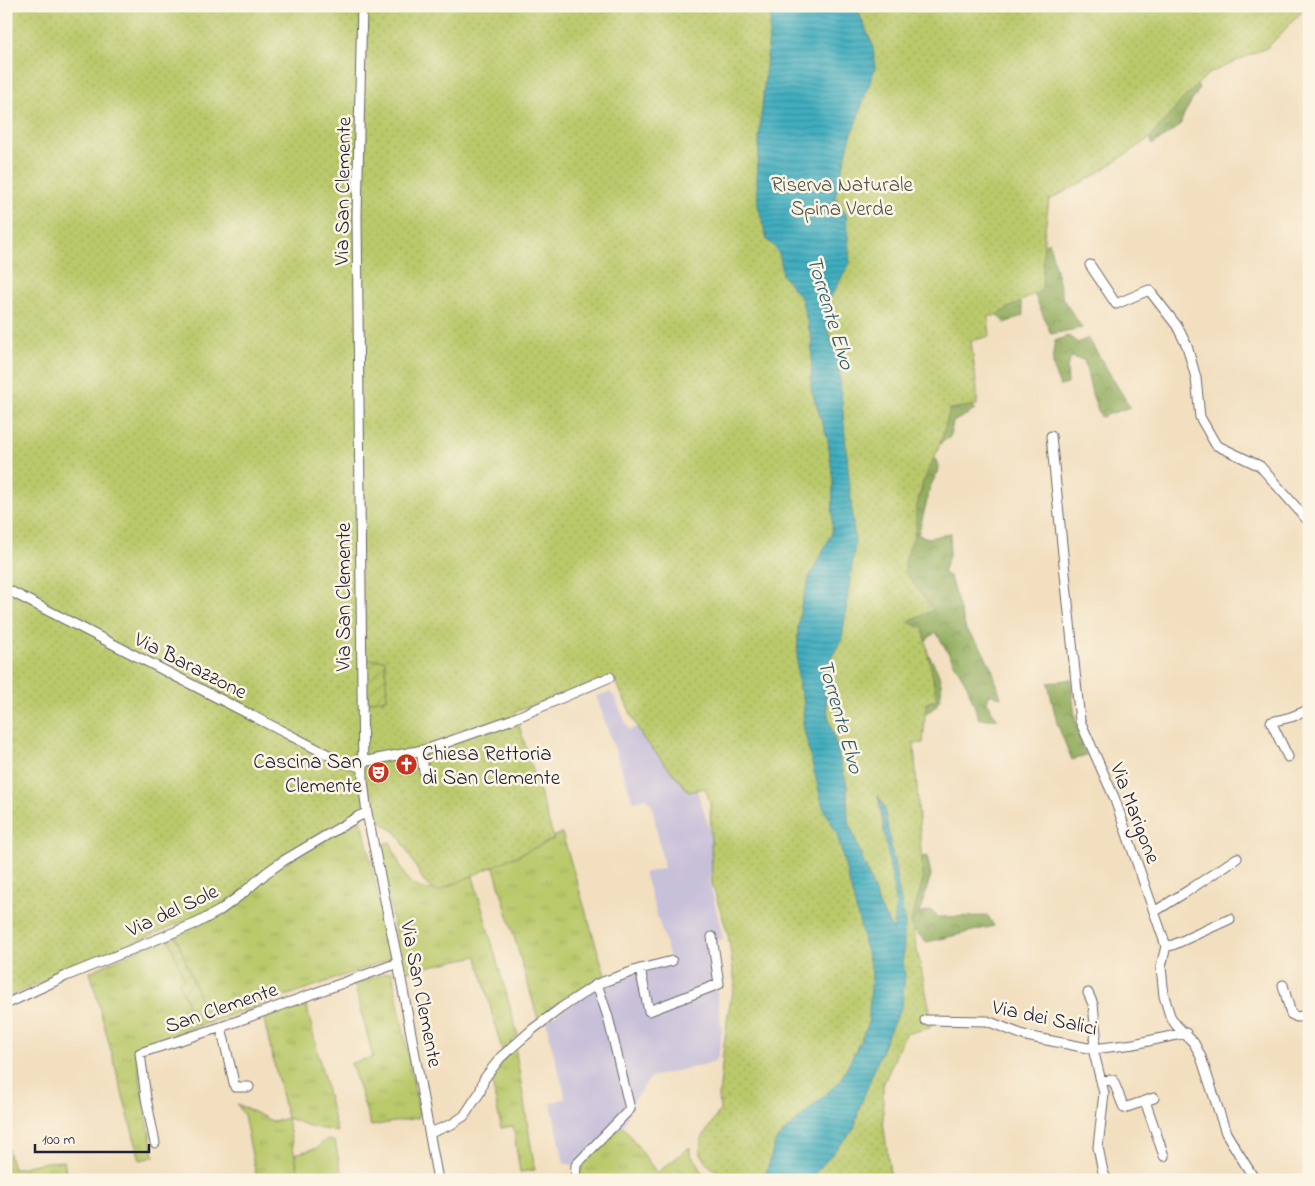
<svg xmlns="http://www.w3.org/2000/svg" width="1315" height="1186" font-family="'Indie Flower',sans-serif">
	<style>
		.industrial { fill: #c7c0d9 }
		.grass { fill: url(#grass-tufts); stroke: #6e7653 }
		.forest { fill: url(#forest-crowns); stroke: #5a684d }
		.park { fill: url(#park-dots); stroke: #6e7653 }
		.garden { fill: url(#garden-furrows); stroke: #6e7653 }
		.pitch { fill: #bac96b; stroke: #6e7653 }
		.water { fill: url(#water-rules); stroke: #32687d }
		.lines { fill: none; stroke-linecap: round; stroke-linejoin: round }
		.minor-casing { stroke: #6b6469; stroke-width: 11 }
		.minor { stroke: #fff; stroke-width: 9 }
		.labels { text-anchor: middle; stroke-width: 5; stroke-linejoin: round; paint-order: stroke }
		.park-label { font-size: 21px; fill: #505449; stroke: #fcf5e5 }
		.street-label { font-size: 21px; fill: #22223b; stroke: #fcf5e5 }
		.poi-label { font-size: 21px; fill: #22223b; stroke: #fcf5e5; text-anchor: start }
		.water-label { font-size: 22px; font-style: italic; fill: #2e5a70; stroke: #fcf5e5 }
	</style>
	<defs>
		<pattern id="grass-tufts" width="24" height="20" patternUnits="userSpaceOnUse" patternTransform="scale(1.25)"><rect width="24" height="20" fill="#bac96b"/><path d="M3 7l-1-3M5 7V3M7 7l1-3M15 17l-1-3M17 17v-4M19 17l1-3" fill="none" stroke="#a0ac5e"/></pattern>
		<pattern id="forest-crowns" width="20" height="18" patternUnits="userSpaceOnUse" patternTransform="scale(1.25)"><rect width="20" height="18" fill="#93ad5f"/><path d="M2 6a3 3 0 1 1 6 0M12 15a3 3 0 1 1 6 0" fill="none" stroke="#788c50"/></pattern>
		<pattern id="park-dots" width="8" height="8" patternUnits="userSpaceOnUse" patternTransform="scale(1.25)"><rect width="8" height="8" fill="#bac96b"/><path d="M2 2h.1M6 6h.1" fill="none" stroke="#a0ac5e" stroke-width="1.8" stroke-linecap="round"/></pattern>
		<pattern id="garden-furrows" width="10" height="10" patternUnits="userSpaceOnUse" patternTransform="scale(1.25)"><rect width="10" height="10" fill="#bac96b"/><path d="M-1 1l2-2M0 10L10 0M9 11l2-2" fill="none" stroke="#a0ac5e"/></pattern>
		<pattern id="water-rules" width="6" height="5" patternUnits="userSpaceOnUse" patternTransform="scale(1.25)"><rect width="6" height="5" fill="#41aebf"/><path d="M0 2.5h6" fill="none" stroke="#368d9c"/></pattern>
	</defs>
	<rect width="100%" height="100%" fill="#fcf5e5"/>
	<filter id="ink" filterUnits="userSpaceOnUse"><feTurbulence type="fractalNoise" baseFrequency=".02" numOctaves="2"/><feDisplacementMap in="SourceGraphic" scale="10" xChannelSelector="R" yChannelSelector="G"/><feConvolveMatrix kernelMatrix="1 2 1 2 8 2 1 2 1" color-interpolation-filters="sRGB"/></filter>
	<filter id="wash" filterUnits="userSpaceOnUse"><feTurbulence type="fractalNoise" baseFrequency=".0096" numOctaves="4" result="noise"/><feDisplacementMap in="SourceGraphic" scale="20" xChannelSelector="R" yChannelSelector="G"/><feGaussianBlur stdDeviation="1.12" result="paint"/><feColorMatrix in="noise" values="0 0 0 0 0 0 0 0 0 0 0 0 0 0 0 0 0 1.4 0 .05"/><feComposite in="paint" operator="in"/></filter>
	<g filter="url(#wash)">
		<rect width="100%" height="100%" fill="#f2dfbf"/>
		<path class="industrial" d="M610 692 615 698 629 730 642 725 694 782 714 842 716 863 709 879 723 939 710 943 722 1031 718 1057 712 1063 651 1077 635 1099 623 1126 610 1136 582 1164 571 1165 564 1163 551 1103 566 1098 552 1047 546 1021 595 989 638 973 672 964 644 873 664 868 652 805 647 798 633 801 596 696Z"/>
		<path class="grass" d="M362 820 391 959 209 1023 175 933 274 870 350 825Z
			M562 833 605 975 551 1008 538 1019 493 864Z
			M390 842C394 850 404 876 408 880 413 887 426 891 434 889L472 873 518 1035 502 1051 477 956 403 972 378 845Z
			M168 936 184 979 179 982 198 1026 135 1049 154 1157 140 1160 90 972Z
			M392 971 419 1112 417 1118 371 1126 351 1063 373 1057 354 984Z
			M305 1000 337 1132 309 1126 287 1118 300 1180H257L244 1115 237 1104 274 1122 287 1118 263 1016Z
			M515 1046 535 1170 520 1172 513 1126 501 1128 491 1076Z
			M623 1126 657 1173 690 1147V1154L698 1163 704 1177 700 1180H579L582 1164 610 1136Z
			M6 1141 13 1169 46 1162 64 1161 67 1180H6Z"/>
		<path class="forest" d="M1194 77 1199 89 1184 114 1180 126 1152 145 1149 131Z
			M1049 242 1063 299 1082 328 1051 334 1025 272 1016 286 1024 315 1005 323 991 309 968 328 949 355 958 378 975 410 953 422 950 437 932 449 939 469 931 485 918 535 929 538 951 533 949 556 943 572 950 577 966 630 980 646 992 669 1001 697 990 694 987 701 990 709 998 719H979L967 685 936 632 922 644C933 663 950 684 936 706 932 710 925 714 920 717L924 734 917 736 909 744 913 803 903 807 897 813 898 822 908 861 927 856 931 875 919 914 931 910 939 917 988 916 994 926 927 942 905 923 884 807 878 796 896 909 893 932 880 907 848 819 847 785 828 715 823 672 842 639 855 543 840 375 922 316 976 290 995 271Z
			M1068 336 1078 343 1088 338 1130 407 1101 417 1093 397 1084 360 1071 357 1067 367 1068 384 1060 386C1052 368 1051 360 1055 341Z
			M1071 679C1074 709 1074 727 1086 755L1072 760 1057 723 1048 683Z"/>
		<path class="park" d="M6 6H1307L1268 47 1208 74 1183 99 1148 140 1092 177 1049 200 1044 236 1042 290 994 316H989L988 318 990 336 971 341 977 389V405L950 409 939 447 923 482 916 509V529L905 561V572L933 610 908 622 923 628 937 699 926 703 923 743H914L923 880 911 922 932 1020 930 1028 905 1034 883 1085V1121L891 1180H727L706 1163 700 1152 701 1140 720 1110 719 1097 724 1044 729 1008 735 984 728 934 712 884 710 802 705 788 689 792 642 737 616 682 598 681 515 712 554 839 436 892 424 882 398 834 364 809 326 829 273 862 252 883 221 906 51 977 6 999Z"/>
		<path class="garden" d="M365 660H385L387 699 365 702Z
			M175 933 209 1023 198 1026 178 982 184 979 168 936Z"/>
		<path class="pitch" d="M327 1139 335 1142 343 1180H300L295 1154 317 1148Z"/>
		<path class="water" d="M772 6H856L873 46 875 68 851 136 835 197 846 214 850 263 828 302 826 325 838 359 855 543 842 639 823 672 828 715 847 785 848 819 880 907 893 931 896 909 893 885 878 795 884 807 905 923 903 959 905 975 902 1006 889 1032 860 1106 854 1129 813 1176V1180H764L776 1140 841 1080 868 1025 872 973 837 834 823 807 808 747 803 725 804 701 799 688 797 669 798 627 801 606 810 576 832 533 833 482 828 440 811 389 812 340 801 298 782 275 780 256 774 246 767 240 758 205 757 179 760 126Z"/>
	</g>
	<g filter="url(#ink)">
		<g class="lines">
			<defs>
				<path id="minor" d="M362 6 357 216 363 781 367 813 398 963 438 1180
					M1090 265 1116 304 1149 290 1177 326 1187 346 1196 378 1200 417 1216 445 1260 466 1309 522
					M1051 436 1080 721 1114 797 1166 946 1161 967 1164 996 1170 1016 1176 1025 1194 1043 1201 1057 1226 1133 1255 1180
					M6 589 344 763 362 767
					M421 751 424 771
					M1288 757 1271 722 1291 717 1309 710
					M362 762 428 749 513 719 610 677
					M1154 912 1189 890 1237 858
					M1166 946 1173 945 1230 919
					M640 969 649 1011 719 984 712 937
					M1283 985 1291 1014 1297 1017 1309 1015
					M1088 993 1093 1004 1096 1034 1093 1049 1104 1093 1098 1147 1103 1172 1107 1180
					M6 1004 66 976 197 923 219 911 242 894 266 873 283 861 359 816 367 813
					M925 1020 987 1021 1026 1036 1093 1049 1134 1044 1186 1033
					M221 1027 235 1087H249
					M1101 1081 1113 1080 1124 1108 1154 1098
					M1145 1101 1164 1156
					M430 1133 452 1124 464 1116 480 1092 484 1079 501 1057 533 1029 561 1008 597 984 640 969 672 961
					M155 1143 146 1098 140 1053 221 1027 398 963
					M575 1180 576 1165 630 1109 608 1017 597 984"/>
			</defs>
			<use href="#minor" class="minor-casing"/>
			<use href="#minor" class="minor"/>
		</g>
	</g>
	<defs>
		<symbol id="church-disc" viewBox="-11 -11 22 22"><circle r="9.5" fill="#c8321e" stroke="#fcf5e5"/><path d="M-1.2-6h2.4v3.5h3.3v2.4h-3.3V6h-2.4V-.1h-3.3v-2.4h3.3Z" fill="#fff"/></symbol>
		<symbol id="theatre-disc" viewBox="-11 -11 22 22"><circle r="9.5" fill="#c8321e" stroke="#fcf5e5"/><path d="M-5-5.5Q0-4 5-5.5V0Q5 5 0 6Q-5 5-5 0ZM-3.3-2.5H-1v1.5H-3.3ZM1-2.5H3.3v1.5H1ZM-2.8 1Q0 5.5 2.8 1Z" fill="#fff"/></symbol>
	</defs>
	<g fill-rule="evenodd">
		<use href="#church-disc" x="394" y="752" width="25" height="25"/>
		<use href="#theatre-disc" x="366" y="760" width="25" height="25"/>
	</g>
	<g class="labels">
		<g class="park-label">
			<text x="842" y="191">Riserva Naturale<tspan x="842" dy="24">Spina Verde</tspan></text>
		</g>
		<g class="street-label">
			<text transform="translate(342 191) rotate(-89)" y="7">Via San Clemente</text>
			<text transform="translate(343 597) rotate(-90)" y="7">Via San Clemente</text>
			<text transform="translate(191 665) rotate(27)" y="7">Via Barazzone</text>
			<text transform="translate(1136 813) rotate(69)" y="7">Via Marigone</text>
			<text transform="translate(172 910) rotate(-25)" y="7">Via del Sole</text>
			<text transform="translate(422 994) rotate(79)" y="7">Via San Clemente</text>
			<text transform="translate(221 1007) rotate(-19)" y="7">San Clemente</text>
			<text transform="translate(1045 1017) rotate(12)" y="7">Via dei Salici</text>
		</g>
		<g class="poi-label">
			<text x="422" y="760">Chiesa Rettoria<tspan x="422" dy="24">di San Clemente</tspan></text>
			<text x="362" y="768" text-anchor="end">Cascina San<tspan x="362" dy="24">Clemente</tspan></text>
		</g>
		<g class="water-label">
			<text transform="translate(832 312) rotate(73)" y="8">Torrente Elvo</text>
			<text transform="translate(842 716) rotate(74)" y="8">Torrente Elvo</text>
		</g>
	</g>
	<rect width="1315" height="1186" fill="none" stroke="#fcf5e5" stroke-width="25"/>
	<path d="M35 1144v8h114v-8" fill="none" stroke="#22223b" stroke-width="2.5"/>
	<text x="42" y="1144" font-size="15" fill="#22223b" stroke="#fcf5e5" stroke-width="4" paint-order="stroke">100 m</text>
</svg>
